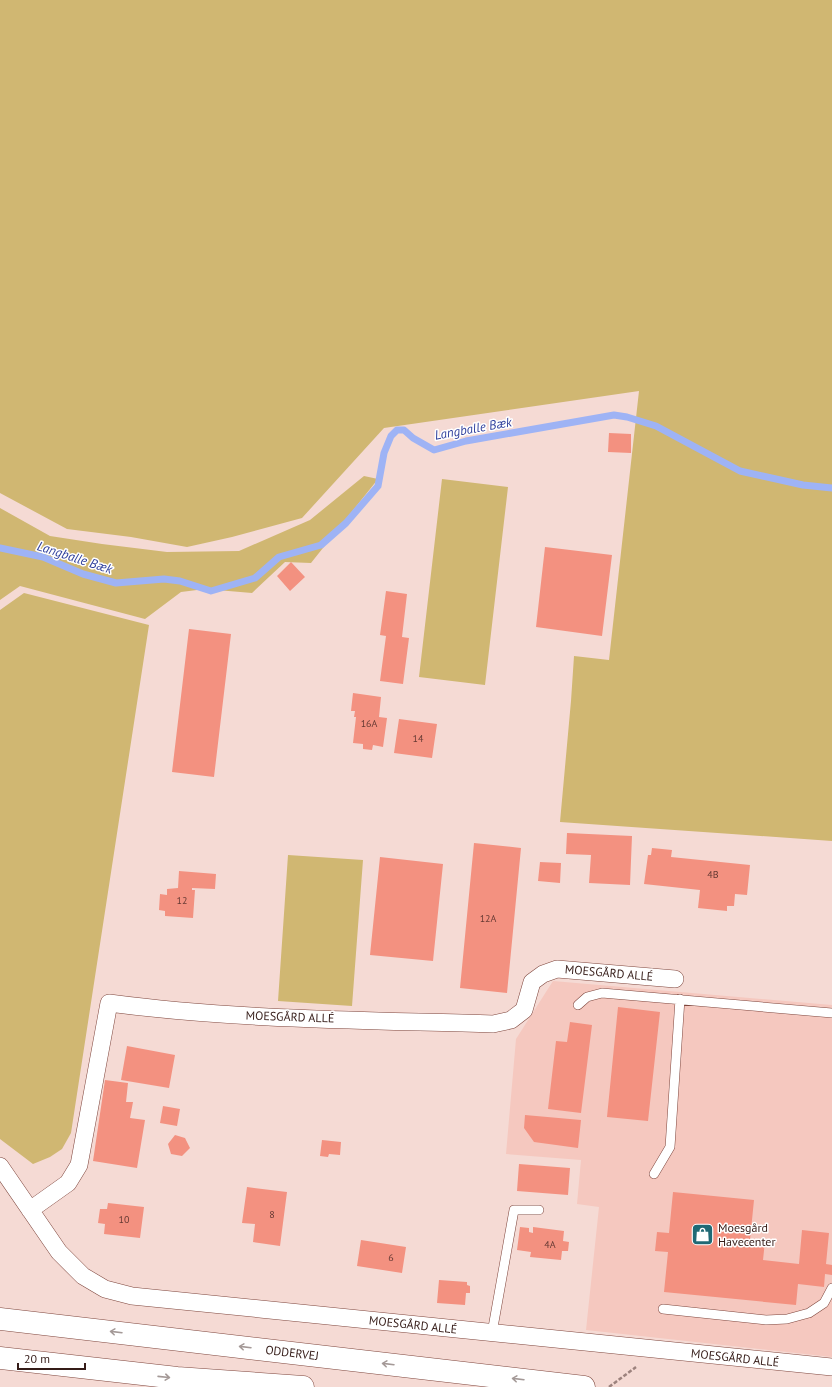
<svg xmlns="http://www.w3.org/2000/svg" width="832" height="1387" font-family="'PT Sans',sans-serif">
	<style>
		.built { fill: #f5c8bf }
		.green { fill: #d0b772 }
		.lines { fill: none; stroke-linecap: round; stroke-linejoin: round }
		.stream { stroke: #9eb3f5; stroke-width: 7 }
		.building { fill: #f39180 }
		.lane-casing { stroke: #7f463d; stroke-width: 10 }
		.street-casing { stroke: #7f463d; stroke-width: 18 }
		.secondary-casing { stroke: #7f463d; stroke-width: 23 }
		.path { stroke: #9c827d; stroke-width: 2.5; stroke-dasharray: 4 2; stroke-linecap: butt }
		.lane { stroke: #fff; stroke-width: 9 }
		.street { stroke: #fff; stroke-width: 17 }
		.secondary { stroke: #fff; stroke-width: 22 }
		.oneway { stroke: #a49997 }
		.labels { text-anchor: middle; stroke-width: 3; stroke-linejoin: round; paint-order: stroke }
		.number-label { font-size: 10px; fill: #643932 }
		.street-label { font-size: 12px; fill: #351c18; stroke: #fff }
		.poi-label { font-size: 12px; fill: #351c18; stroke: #fff; text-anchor: start }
		.water-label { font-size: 13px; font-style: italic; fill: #2f3f9c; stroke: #fff }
	</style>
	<rect width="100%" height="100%" fill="#f5dad4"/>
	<path class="built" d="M553 981 832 1005V1357L586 1330 599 1207 577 1204 581 1160 506 1154 516 1039Z"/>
	<path class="green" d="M0 0H832V841L560 822 571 701 574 656 609 660 639 391 384 428 302 518 232 537 187 547 131 537 67 529 0 493Z
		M364 476 378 479 311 563 285 562 252 593 205 589 181 592 145 619 20 586 0 600V508L50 536 102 544 167 552 239 551 310 520Z
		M442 479 508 487 485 685 419 677Z
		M24 593 149 625 71 1133 62 1149 50 1157 33 1164 0 1139V610Z
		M288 855 363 860 352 1006 278 1001Z"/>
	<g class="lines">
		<path class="stream" d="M0 548 43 557 83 574 116 583 164 579 180 581 211 591 255 578 279 557 321 545 346 523 378 486 384 453 391 436 397 430H404L413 438 434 450 466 441 614 415 627 417 656 426 740 471 803 485 832 488"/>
	</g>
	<path class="building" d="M609 433 631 434V453L608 452Z
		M545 547 612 555 602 636 536 627Z
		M291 562 305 577 290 591 277 576Z
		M386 591 407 594 402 637 409 638 403 684 380 681 386 636 380 635Z
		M189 629 231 634 214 777 172 772Z
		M353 693 381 697 379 717 387 718 383 747 373 745 372 750 363 749V744L353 743 356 717H354L355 711H351Z
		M399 719 437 724 432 758 394 753Z
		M567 833 632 836 630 885 589 883 591 855 566 854Z
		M474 843 521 848 507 993 460 988Z
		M652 848 672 850 671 857 750 865 747 895 735 894 734 906H727V911L698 908 700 890 644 884 648 855H651Z
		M380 857 443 864 433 961 370 955Z
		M540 862 561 863 560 883 538 881Z
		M179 871 216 874 215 889 192 888V890H195L193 918 165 916V911L159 910 160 894 167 895V889L178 888Z
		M618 1007 660 1012 648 1121 607 1117Z
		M570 1022 592 1025 581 1113 548 1109 556 1041 567 1042Z
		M127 1046 175 1055 169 1088 121 1080Z
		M105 1080 128 1083 126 1102H133L130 1118 145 1120 137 1168 93 1161Z
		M163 1106 180 1109 177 1126 160 1123Z
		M525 1115 581 1120 578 1148 534 1142 524 1128Z
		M175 1135 185 1138 190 1148 182 1156 171 1154 168 1144Z
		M322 1140 341 1142 340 1155 329 1154 328 1157 320 1156Z
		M519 1164 570 1168 568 1195 517 1191Z
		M247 1187 287 1192 280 1246 253 1242 255 1224 242 1223Z
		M673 1192 754 1200 750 1240 765 1241 763 1260 799 1264 802 1230 829 1233 826 1264 832 1265V1275L825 1274 824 1287 798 1284 796 1305 664 1292 668 1252 655 1251 657 1232 669 1233Z
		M108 1203 144 1207 140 1238 104 1234 105 1224 98 1223 100 1209H107Z
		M520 1227 529 1228V1232L533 1233V1227L564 1231 563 1241 569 1242 568 1251H562L561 1260 530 1257 531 1252 517 1250Z
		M361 1240 406 1247 402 1273 357 1266Z
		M439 1280 467 1282V1285L470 1286V1293H466L465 1305 437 1303Z"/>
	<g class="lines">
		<defs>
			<path id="lane" d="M578 1005 587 997 602 993 832 1013
				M654 1174 670 1147 680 999
				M663 1309 766 1320 787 1319 809 1313 824 1303 832 1288
				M492 1333 514 1210H539"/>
			<path id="street" d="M0 1166 59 1252 83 1276 105 1289 132 1296 832 1367
				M30 1210 68 1183 79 1165 109 1003C236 1020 365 1020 493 1024L511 1020 524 1010 532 982 543 974 557 969 675 979"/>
			<path id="secondary" d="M0 1319 584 1387
				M0 1358 177 1378 303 1387"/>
		</defs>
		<use href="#lane" class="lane-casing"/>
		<use href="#street" class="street-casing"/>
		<use href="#secondary" class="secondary-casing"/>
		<path class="path" d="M609 1387 636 1367"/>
		<use href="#lane" class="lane"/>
		<use href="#street" class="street"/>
		<use href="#secondary" class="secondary"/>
	</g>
	<defs><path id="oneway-shaft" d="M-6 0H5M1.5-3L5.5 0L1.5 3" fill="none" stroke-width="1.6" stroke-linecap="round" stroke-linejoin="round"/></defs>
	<g class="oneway">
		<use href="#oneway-shaft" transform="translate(116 1332) rotate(-173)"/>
		<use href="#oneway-shaft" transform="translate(245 1347) rotate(-173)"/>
		<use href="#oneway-shaft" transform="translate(388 1364) rotate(-173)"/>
		<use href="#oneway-shaft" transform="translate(164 1377) rotate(6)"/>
		<use href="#oneway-shaft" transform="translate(518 1379) rotate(-173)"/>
	</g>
	<defs>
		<symbol id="shop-square" viewBox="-11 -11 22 22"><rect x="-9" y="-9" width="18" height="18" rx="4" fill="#206975" stroke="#fff"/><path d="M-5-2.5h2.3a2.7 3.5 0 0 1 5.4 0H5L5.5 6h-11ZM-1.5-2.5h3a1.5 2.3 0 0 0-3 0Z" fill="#fff"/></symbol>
	</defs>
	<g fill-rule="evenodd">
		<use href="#shop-square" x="690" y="1222" width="25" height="25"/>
	</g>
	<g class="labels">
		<g class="number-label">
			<text x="369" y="727">16A</text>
			<text x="418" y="742">14</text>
			<text x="713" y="878">4B</text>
			<text x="182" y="904">12</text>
			<text x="488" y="922">12A</text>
			<text x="272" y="1218">8</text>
			<text x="124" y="1223">10</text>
			<text x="550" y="1248">4A</text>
			<text x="391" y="1261">6</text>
		</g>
		<g class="street-label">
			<text transform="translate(609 973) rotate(5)" y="4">MOESGÅRD ALLÉ</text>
			<text transform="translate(290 1017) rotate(2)" y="4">MOESGÅRD ALLÉ</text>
			<text transform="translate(413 1325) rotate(6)" y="4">MOESGÅRD ALLÉ</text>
			<text transform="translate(292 1353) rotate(7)" y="4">ODDERVEJ</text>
			<text transform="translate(735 1358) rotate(6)" y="4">MOESGÅRD ALLÉ</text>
		</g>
		<g class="poi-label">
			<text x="718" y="1232">Moesgård<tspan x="718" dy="14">Havecenter</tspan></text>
		</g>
		<g class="water-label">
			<text transform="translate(473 428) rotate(-10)" y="5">Langballe Bæk</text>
			<text transform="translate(75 557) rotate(18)" y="5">Langballe Bæk</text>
		</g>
	</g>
	<path d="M18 1363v6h67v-6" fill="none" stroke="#351c18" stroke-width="2"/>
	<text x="24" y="1363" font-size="12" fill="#351c18" stroke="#ffffff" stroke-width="3" paint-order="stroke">20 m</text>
</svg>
